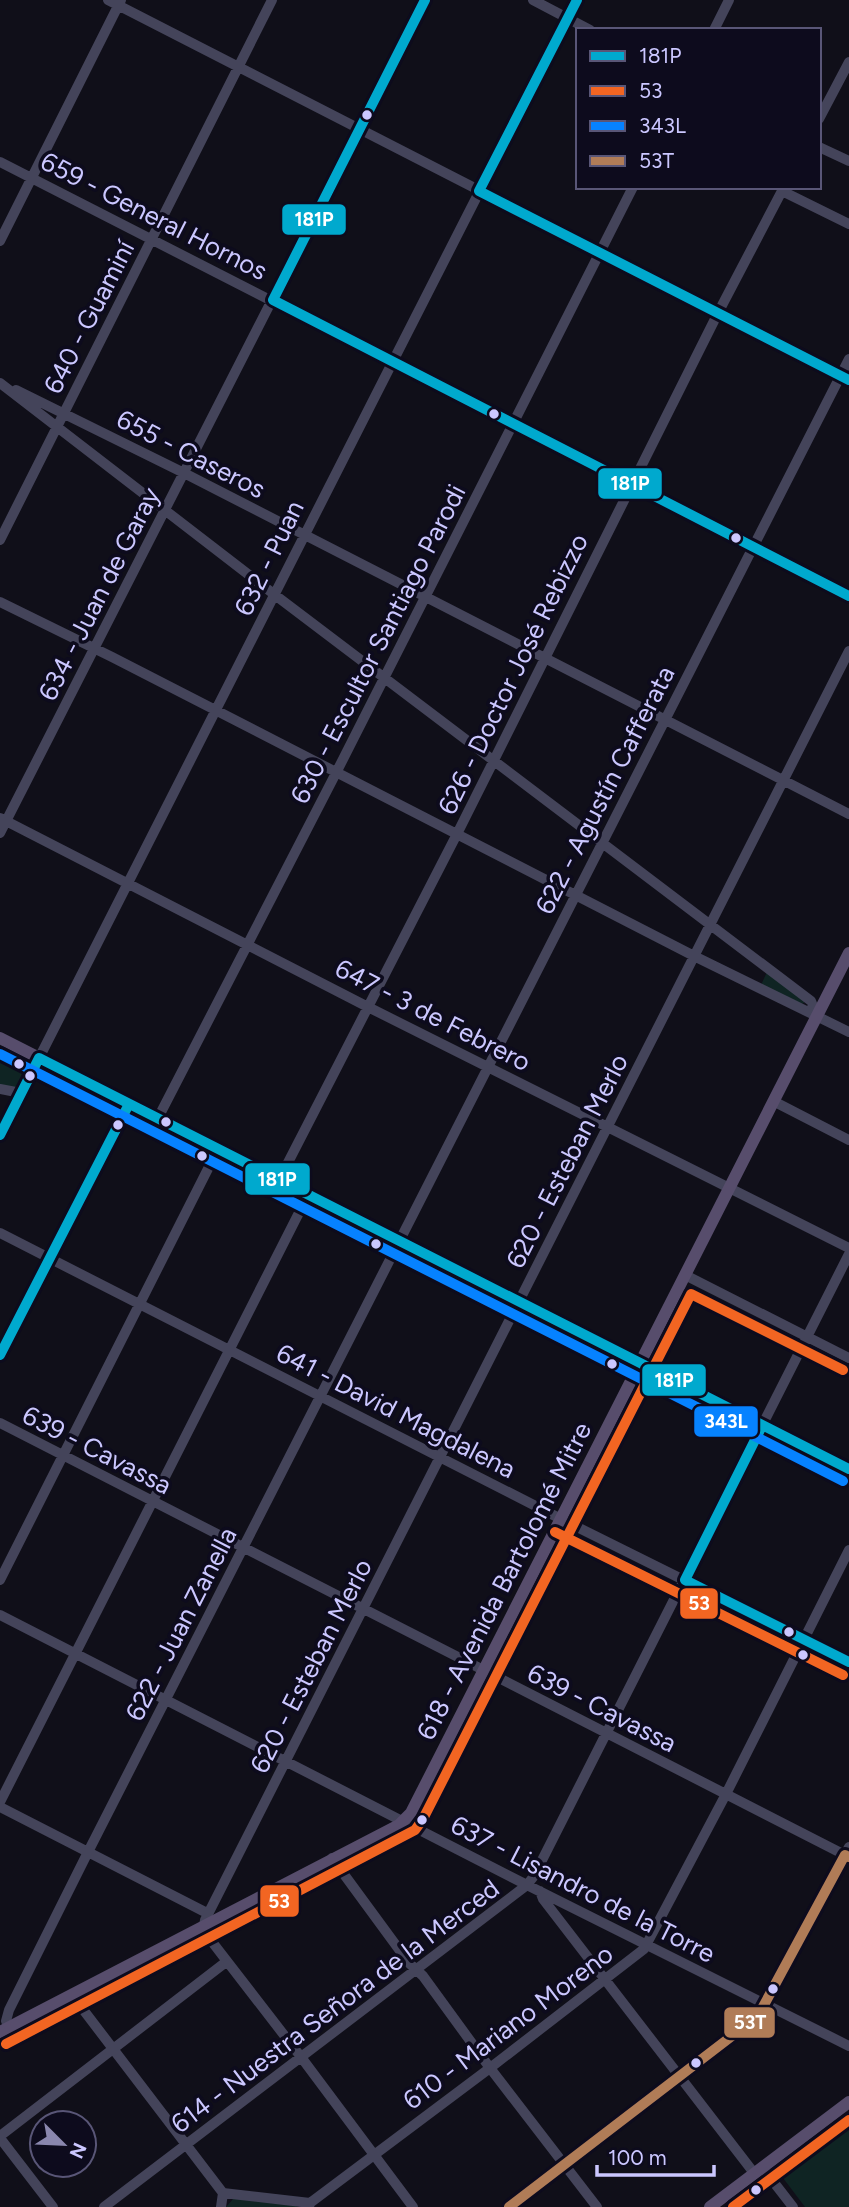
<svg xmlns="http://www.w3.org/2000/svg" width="849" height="2207" font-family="Figtree,sans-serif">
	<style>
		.green { fill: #0f2423 }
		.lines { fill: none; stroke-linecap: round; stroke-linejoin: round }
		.minor { stroke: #44445a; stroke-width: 10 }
		.major { stroke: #574d6c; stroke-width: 12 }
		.bus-1-casing { stroke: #0d0b1d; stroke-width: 16 }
		.bus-2-casing { stroke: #0d0b1d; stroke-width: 16 }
		.bus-3-casing { stroke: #0d0b1d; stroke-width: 16 }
		.bus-4-casing { stroke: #0d0b1d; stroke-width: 16 }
		.bus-1 { stroke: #00a9ce; stroke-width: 10 }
		.bus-2 { stroke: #f26522; stroke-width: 10 }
		.bus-3 { stroke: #0682ff; stroke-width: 10 }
		.bus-4 { stroke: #b07c57; stroke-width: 10 }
		.bus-dot { fill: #cbc7ff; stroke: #0d0b1d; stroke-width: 2.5 }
		.labels { text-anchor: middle; stroke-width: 7; stroke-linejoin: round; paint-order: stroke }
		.street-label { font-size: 26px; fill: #cbc7ff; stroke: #0d0b1d }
		.line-badge { stroke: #0d0b1d; stroke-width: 2.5 }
		.badge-label { font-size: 19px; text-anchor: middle; font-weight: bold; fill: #fff }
	</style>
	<rect width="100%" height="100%" fill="#100f19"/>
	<path class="green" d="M767 972 804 1000V1003L801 1004 761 985Z
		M0 1047 30 1062 18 1088 0 1085Z
		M849 2115V2207H805L780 2174 783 2171 780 2166Z
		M234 2198 296 2206 297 2207H226Z"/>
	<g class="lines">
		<path class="minor" d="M108 0 849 380
			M533 0 590 30
			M714 30 729 0
			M819 119 849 62
			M819 147 849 161
			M0 162 849 596
			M782 191 849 224
			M0 241 121 0
			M0 383 275 595 811 1001 817 1016
			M16 390 184 473 849 814
			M0 540 272 0
			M0 602 112 657 696 957 849 1032
			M0 818 368 1007 849 1248
			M0 833 425 0
			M0 1089 21 1093
			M775 1102 849 1140
			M158 1118 336 773 633 187
			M0 1135C192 757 384 378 577 0
			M279 1180 457 834 718 313 784 187
			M0 1233 561 1519 849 1662
			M685 1275 849 1358
			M0 1355 129 1104
			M0 1423 849 1857
			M0 1580 218 1149
			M0 1615 527 1885 849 2046
			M0 1802 308 1195
			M0 1807 207 1913
			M332 1858 409 1963 423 1976 490 2068 597 2207
			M540 1891 543 1899 754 2173
			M72 1995 223 2193 221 2207
			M9 2027 6 2021 9 2010 88 1852 849 359
			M0 2136 226 1962
			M0 2138 53 2207
			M762 2167 793 2207
			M223 2193 310 2203
			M104 2207 527 1885 534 1876 849 1254
			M309 2207 310 2203 490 2068 644 1949 726 1794 849 1550
			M413 2207 301 2057 206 1934 204 1926 205 1920 849 651
			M509 2207 758 2016 774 1989 849 1847"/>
		<path class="major" d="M0 1038 849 1469
			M0 2032 399 1825 411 1813 849 953
			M710 2207 849 2102"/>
		<defs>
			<path id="bus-1" d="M425 0 273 300 849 596
				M577 0 479 191 849 380
				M0 1135 39 1058 849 1469
				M0 1355 129 1104
				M762 1426 685 1580 849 1662"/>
			<path id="bus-2" d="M555 1532 843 1675
				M6 2044 415 1830 423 1819 691 1294 843 1370
				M733 2207 849 2120"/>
			<path id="bus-3" d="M0 1054 843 1481"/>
			<path id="bus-4" d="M509 2207 758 2016 845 1855 849 1857"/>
		</defs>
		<use href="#bus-1" class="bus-1-casing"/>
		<use href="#bus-2" class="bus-2-casing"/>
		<use href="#bus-3" class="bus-3-casing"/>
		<use href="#bus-4" class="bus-4-casing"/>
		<use href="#bus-1" class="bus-1"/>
		<use href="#bus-2" class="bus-2"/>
		<use href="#bus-3" class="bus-3"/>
		<use href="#bus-4" class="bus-4"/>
	</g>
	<g class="bus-dot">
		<circle cx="367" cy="115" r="6"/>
		<circle cx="494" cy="414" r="6"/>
		<circle cx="736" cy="538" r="6"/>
		<circle cx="19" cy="1064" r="6"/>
		<circle cx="30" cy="1076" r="6"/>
		<circle cx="166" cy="1122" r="6"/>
		<circle cx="118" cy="1125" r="6"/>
		<circle cx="202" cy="1156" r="6"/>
		<circle cx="376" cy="1244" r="6"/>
		<circle cx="612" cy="1364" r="6"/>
		<circle cx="789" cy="1632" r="6"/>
		<circle cx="803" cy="1655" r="6"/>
		<circle cx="422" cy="1820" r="6"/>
		<circle cx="773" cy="1989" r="6"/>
		<circle cx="696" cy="2063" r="6"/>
		<circle cx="756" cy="2190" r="6"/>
	</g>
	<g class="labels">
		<g class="street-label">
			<text transform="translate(154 216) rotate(27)" y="9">659 - General Hornos</text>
			<text transform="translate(89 317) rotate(-63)" y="9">640 - Guaminí</text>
			<text transform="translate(191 454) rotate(27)" y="9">655 - Caseros</text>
			<text transform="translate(269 558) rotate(-64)" y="9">632 - Puan</text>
			<text transform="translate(99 594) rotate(-63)" y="9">634 - Juan de Garay</text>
			<text transform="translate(378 644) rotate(-63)" y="9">630 - Escultor Santiago Parodi</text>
			<text transform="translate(513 674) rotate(-64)" y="9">626 - Doctor José Rebizzo</text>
			<text transform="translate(605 790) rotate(-63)" y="9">622 - Agustín Cafferata</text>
			<text transform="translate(433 1015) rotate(27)" y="9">647 - 3 de Febrero</text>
			<text transform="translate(567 1161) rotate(-63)" y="9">620 - Esteban Merlo</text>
			<text transform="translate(396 1411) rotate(27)" y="9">641 - David Magdalena</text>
			<text transform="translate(97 1450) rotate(27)" y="9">639 - Cavassa</text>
			<text transform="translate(504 1581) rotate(-63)" y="9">618 - Avenida Bartolomé Mitre</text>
			<text transform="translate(181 1624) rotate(-63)" y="9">622 - Juan Zanella</text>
			<text transform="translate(311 1666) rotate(-63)" y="9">620 - Esteban Merlo</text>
			<text transform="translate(602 1708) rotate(27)" y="9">639 - Cavassa</text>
			<text transform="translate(583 1889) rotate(27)" y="9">637 - Lisandro de la Torre</text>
			<text transform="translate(335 2006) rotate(-37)" y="9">614 - Nuestra Señora de la Merced</text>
			<text transform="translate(508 2027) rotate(-37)" y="9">610 - Mariano Moreno</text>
		</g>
	</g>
	<g class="line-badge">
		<rect x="281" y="203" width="66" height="33" rx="7" fill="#00a9ce"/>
		<rect x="597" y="467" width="66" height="33" rx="7" fill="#00a9ce"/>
		<rect x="244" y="1162" width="67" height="34" rx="7" fill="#00a9ce"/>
		<rect x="641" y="1363" width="66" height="34" rx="7" fill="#00a9ce"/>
		<rect x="693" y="1405" width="66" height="33" rx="7" fill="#0682ff"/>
		<rect x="679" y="1587" width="40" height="33" rx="7" fill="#f26522"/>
		<rect x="259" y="1884" width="41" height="34" rx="7" fill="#f26522"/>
		<rect x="723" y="2006" width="53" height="33" rx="7" fill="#b07c57"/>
	</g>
	<g class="badge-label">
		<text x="314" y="226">181P</text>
		<text x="630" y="490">181P</text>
		<text x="277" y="1186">181P</text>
		<text x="674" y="1387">181P</text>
		<text x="726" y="1428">343L</text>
		<text x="699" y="1610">53</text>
		<text x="279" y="1908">53</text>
		<text x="750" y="2029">53T</text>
	</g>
	<rect x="576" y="28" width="245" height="161" fill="#0d0b1d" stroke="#595677" stroke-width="2"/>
	<rect x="590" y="51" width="35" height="10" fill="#00a9ce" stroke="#595677" stroke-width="2"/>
	<text x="639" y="63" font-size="21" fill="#cbc7ff">181P</text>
	<rect x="590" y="86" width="35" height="10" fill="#f26522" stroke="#595677" stroke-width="2"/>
	<text x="639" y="98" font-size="21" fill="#cbc7ff">53</text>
	<rect x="590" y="121" width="35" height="10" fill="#0682ff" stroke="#595677" stroke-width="2"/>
	<text x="639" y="133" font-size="21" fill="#cbc7ff">343L</text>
	<rect x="590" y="156" width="35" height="10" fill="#b07c57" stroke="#595677" stroke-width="2"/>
	<text x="639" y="168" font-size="21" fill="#cbc7ff">53T</text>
	<g transform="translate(63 2144) rotate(114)"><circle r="33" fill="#0d0b1d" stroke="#595677" stroke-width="2"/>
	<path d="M0-5L12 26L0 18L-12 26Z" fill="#8a87ae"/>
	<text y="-10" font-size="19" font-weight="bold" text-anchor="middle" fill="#cbc7ff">N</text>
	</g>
	<path d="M597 2165v10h117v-10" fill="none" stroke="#cbc7ff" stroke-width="3.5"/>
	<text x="608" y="2165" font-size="21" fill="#cbc7ff" stroke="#0d0b1d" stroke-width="5" paint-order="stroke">100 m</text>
</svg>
